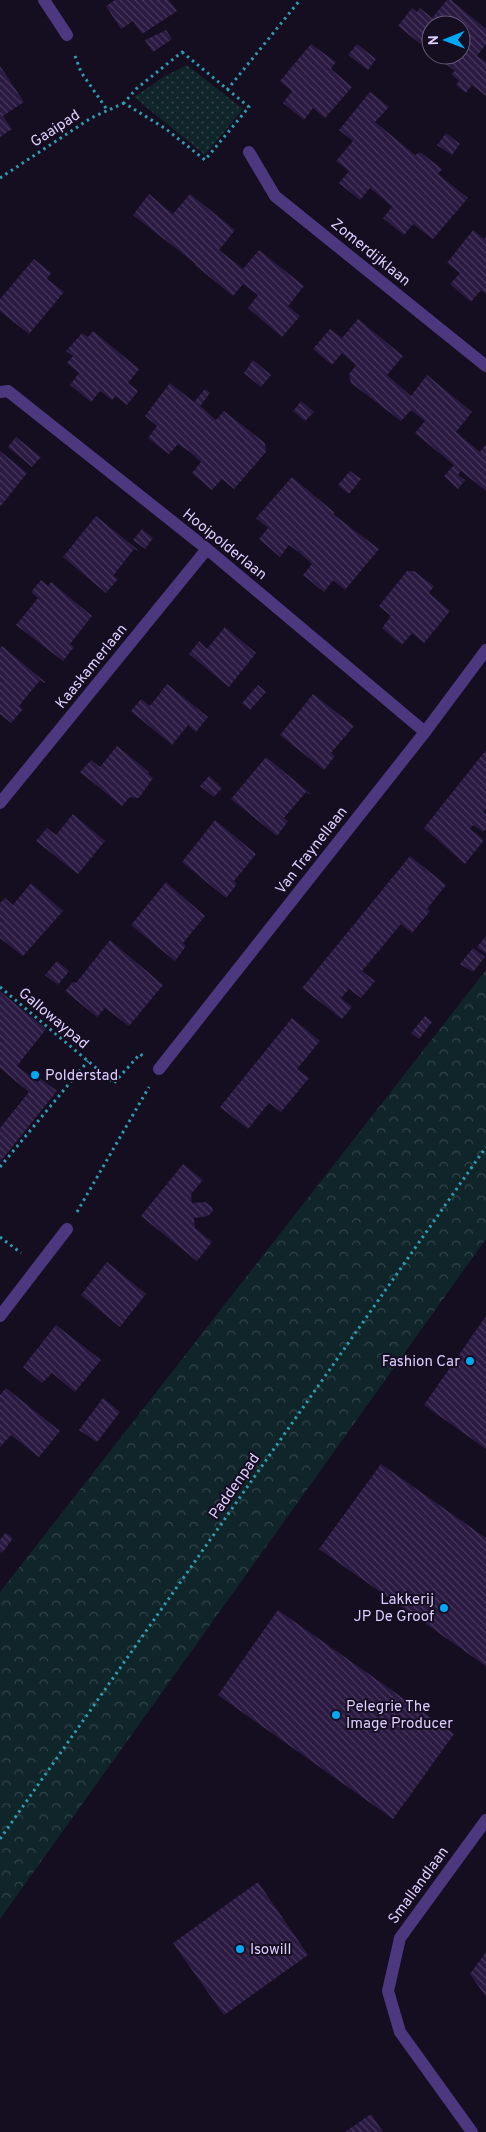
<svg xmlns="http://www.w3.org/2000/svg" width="486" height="2132" font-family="Overpass,sans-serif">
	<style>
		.grass { fill: url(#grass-dots) }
		.forest { fill: url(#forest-crowns) }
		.building { fill: url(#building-back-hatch) }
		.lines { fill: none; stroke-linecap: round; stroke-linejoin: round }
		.path { stroke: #2e9cb1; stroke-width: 3; stroke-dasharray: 2.5 4; stroke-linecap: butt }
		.street { stroke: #4b387f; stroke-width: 12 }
		.poi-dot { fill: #02a7f6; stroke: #150d20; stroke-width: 2 }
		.labels { text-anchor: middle; stroke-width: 4; stroke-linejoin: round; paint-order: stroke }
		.street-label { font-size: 15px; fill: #decdff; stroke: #150d20 }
		.poi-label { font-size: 15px; fill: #decdff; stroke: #150d20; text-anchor: start }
	</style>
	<defs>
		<pattern id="grass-dots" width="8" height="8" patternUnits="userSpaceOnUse" patternTransform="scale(1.25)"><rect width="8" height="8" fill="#10252a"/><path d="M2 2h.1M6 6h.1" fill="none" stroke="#32434a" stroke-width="1.8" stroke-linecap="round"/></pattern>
		<pattern id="forest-crowns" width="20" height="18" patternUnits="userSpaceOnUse" patternTransform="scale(1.25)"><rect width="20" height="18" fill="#10252a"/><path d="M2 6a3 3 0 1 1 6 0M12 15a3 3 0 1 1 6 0" fill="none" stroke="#32434a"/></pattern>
		<pattern id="building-back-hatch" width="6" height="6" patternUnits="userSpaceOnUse" patternTransform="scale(1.25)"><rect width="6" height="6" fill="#2a1941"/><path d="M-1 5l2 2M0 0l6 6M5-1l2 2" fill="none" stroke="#48395e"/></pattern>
	</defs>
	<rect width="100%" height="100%" fill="#150d20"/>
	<path class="grass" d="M187 65 243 109 205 155 134 97 165 76Z"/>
	<path class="forest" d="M486 970V1239L0 1919V1592Z"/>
	<path class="building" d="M115 0H169L177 11 142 34 133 21 121 29 106 6Z
		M447 0H451L486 29V44L477 56 486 62V96L472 85 466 93 456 85 459 81 451 74 455 71 434 55H461V25H431V52L398 26 412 8 417 12 420 8 432 18Z
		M166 30 172 39 153 52 145 40Z
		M311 44 336 62 331 69 352 87 325 118 313 108 304 120 283 103 292 91 280 81Z
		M357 44 376 59 368 70 348 55Z
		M0 66 24 102 3 116 12 129 0 137Z
		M370 92 389 107 375 122 415 155 420 152 442 169 438 174 468 198 433 239 413 224 404 235 383 218 392 207 381 197 370 188 360 200 339 183 349 171 336 161 353 141 339 130Z
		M446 133 460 144 452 155 437 145Z
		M149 194 173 214 190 194 235 230 219 250 243 269 259 250 304 286 288 306 300 316 282 337 248 308 258 295 243 284 233 296 195 265 196 264 133 215Z
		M473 230 484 239 486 237V294L481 290 471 302 450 284 460 273 447 263Z
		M34 259 51 273 47 279 64 292 29 334 0 311V299Z
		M358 319 403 356 387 375 411 396 427 375 472 412 456 432 480 452 486 444V491L461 471 458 475 465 480 458 489 444 476 454 465 415 433 425 421 411 410 401 421 351 383 349 374 356 365 342 353 332 365 313 349 330 329 342 338Z
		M93 331 139 369 128 383 138 391 127 405 116 396 112 400 100 391 91 402 70 385 79 373 67 363 73 356 66 351 82 333 88 337Z
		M253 360 271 375 261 387 244 373Z
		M170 383 194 402 205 389 210 393 200 406 216 420 224 411 265 443 266 452 234 489 222 479 212 490 192 473 201 462 190 452 178 444 169 454 148 438 157 426 145 416Z
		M301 401 314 412 305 421 293 411Z
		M16 437 41 457 32 467 8 447Z
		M0 451 27 473 0 507Z
		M350 471 361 479 349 494 338 485Z
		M292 477 335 513 333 514 379 549 345 590 333 580 324 592 303 575 312 564 301 554 289 545 280 557 259 539 268 528 256 518Z
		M96 516 139 551 134 549 113 576 118 579 106 593 63 557Z
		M142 529 153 538 145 549 133 540Z
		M407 571H414L434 586 429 593 450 611 424 643 412 633 402 645 382 628 391 616 379 606Z
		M41 580 48 586 51 582 92 616 70 644 74 647 63 661 16 625 38 598 31 592Z
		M225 627 256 653 229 687 189 654 199 641 207 649Z
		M2 646 45 682 44 683 40 680 19 706 23 709 11 723 0 714V648Z
		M167 684 208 717 196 732 188 725 172 745 131 711 141 699 150 706Z
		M258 685 266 692 250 710 242 703Z
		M313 694 354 726 331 753 335 756 324 770 280 735Z
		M117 746 149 772 148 774 153 778 139 798 130 797 122 806 80 772 91 760 100 767Z
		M486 750V809L483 812 486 814V829L483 832 473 825 470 829 484 840 465 864 424 828Z
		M266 757 311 794 310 795 306 792 284 818 288 821 277 836 231 799Z
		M209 776 222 788 214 797 200 786Z
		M73 814 105 841 78 874 36 841 47 828 56 835Z
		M215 820 256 854 234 881 237 884 226 898 182 862Z
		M410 856 446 885 427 909 430 911 412 933 401 924 362 971 375 981 361 998 349 989 341 998 352 1007 342 1019 302 988Z
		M166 882 205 916 183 943 186 946 175 961 131 925Z
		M31 883 63 911 23 956 0 938V903L5 898 13 905Z
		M486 936V954L477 947Z
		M110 940 163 985 129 1026 105 1008 97 1017 65 991 73 982 76 983Z
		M473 948 485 957 473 972 460 964Z
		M57 961 69 971 58 985 45 975Z
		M0 991 46 1029 17 1066 38 1082 41 1079 57 1091 0 1162V1128L29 1092 0 1068Z
		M425 1016 432 1022 419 1039 411 1033Z
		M292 1018 320 1041 297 1069 309 1078 281 1112 269 1103 248 1129 220 1107Z
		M183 1164 203 1180 191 1194 192 1203 205 1202 212 1207 213 1211 208 1216 194 1218 195 1228 212 1242 197 1261 141 1216Z
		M107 1262 146 1294 120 1327 81 1295Z
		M486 1316V1449L424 1405Z
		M56 1325 101 1360 75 1392 52 1373 42 1383 23 1367Z
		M6 1388 60 1431 39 1457 11 1435 0 1447V1395Z
		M103 1398 120 1412 97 1442 79 1430Z
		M381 1464 486 1538V1666L319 1549Z
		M5 1533 13 1538 2 1553 0 1551V1540Z
		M278 1610 454 1734 393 1819 218 1695Z
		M258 1882 308 1955 224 2015 173 1943Z
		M486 1952V1997L470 1974Z
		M371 2114 383 2132H345Z"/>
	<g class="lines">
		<path class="path" d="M182 52 249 107 205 160 166 129 124 103 136 89Z
			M75 56 81 72 108 111
			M227 90 300 0
			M0 178 91 118 124 103
			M0 987 114 1083 140 1054 143 1056
			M0 1167 88 1061
			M77 1212 149 1087
			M0 1237 21 1253
			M0 1839 486 1147"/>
		<path class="street" d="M44 0 67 35
			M249 152 275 196 486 366
			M0 392 8 391 207 549 425 732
			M0 803 207 549
			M159 1069 425 732 486 650
			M0 1316 67 1229
			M472 2132 400 2032 388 1991 400 1938 486 1820"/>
	</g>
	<g class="poi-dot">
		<circle cx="35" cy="1075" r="5"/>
		<circle cx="470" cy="1361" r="5"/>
		<circle cx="444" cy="1608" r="5"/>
		<circle cx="336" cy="1715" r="5"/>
		<circle cx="240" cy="1949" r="5"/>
	</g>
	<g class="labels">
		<g class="street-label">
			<text transform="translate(55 128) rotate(-33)" y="5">Gaaipad</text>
			<text transform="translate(371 252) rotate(39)" y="5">Zomerdijklaan</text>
			<text transform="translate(225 544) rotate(39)" y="5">Hooipolderlaan</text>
			<text transform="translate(91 666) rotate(-51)" y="5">Kaaskamerlaan</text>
			<text transform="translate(311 850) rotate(-52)" y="5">Van Traynellaan</text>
			<text transform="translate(54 1018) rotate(40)" y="5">Gallowaypad</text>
			<text transform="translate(234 1486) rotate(-55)" y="5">Paddenpad</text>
			<text transform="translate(418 1885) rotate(-54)" y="5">Smallandlaan</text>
		</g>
		<g class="poi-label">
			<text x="45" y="1080">Polderstad</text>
			<text x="460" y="1366" text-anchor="end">Fashion Car</text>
			<text x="434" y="1604" text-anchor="end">Lakkerij<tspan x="434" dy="17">JP De Groof</tspan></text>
			<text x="346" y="1711">Pelegrie The<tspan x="346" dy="17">Image Producer</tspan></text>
			<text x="250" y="1954">Isowill</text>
		</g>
	</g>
	<g transform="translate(446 40) rotate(269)"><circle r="24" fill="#150d20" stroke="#655a79"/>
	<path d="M0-4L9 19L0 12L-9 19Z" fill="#02a7f6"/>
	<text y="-8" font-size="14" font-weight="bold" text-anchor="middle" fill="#decdff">N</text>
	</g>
</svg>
